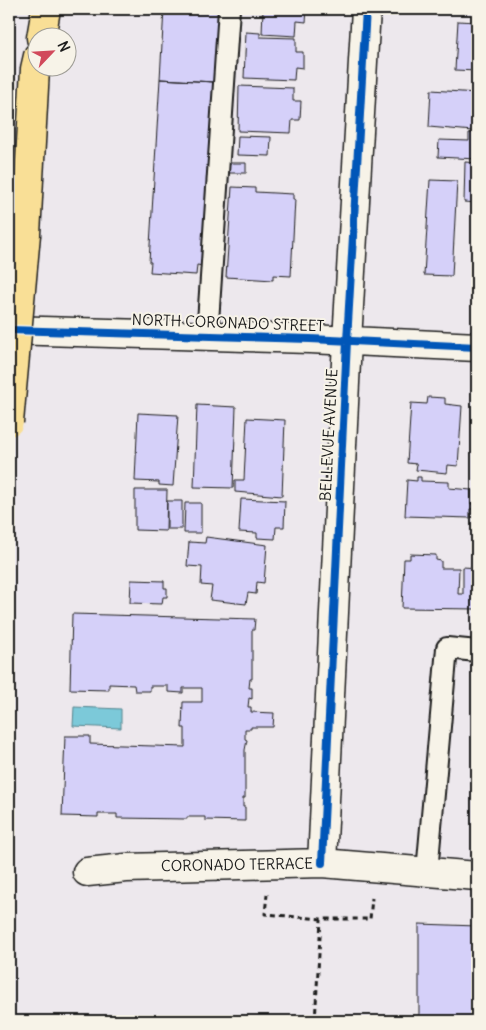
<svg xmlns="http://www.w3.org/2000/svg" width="486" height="1030" font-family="Delius,sans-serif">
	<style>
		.water { fill: #7bc9d9; stroke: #55848d }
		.building { fill: #d5d0f9; stroke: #1c1c1c }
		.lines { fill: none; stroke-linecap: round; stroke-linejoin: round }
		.lane-casing { stroke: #1c1c1c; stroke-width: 24 }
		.street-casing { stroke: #1c1c1c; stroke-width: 31 }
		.secondary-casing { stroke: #1c1c1c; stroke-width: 31 }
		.highway-casing { stroke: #1c1c1c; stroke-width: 31 }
		.path { stroke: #1c1c1c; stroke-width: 3; stroke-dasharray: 5 4; stroke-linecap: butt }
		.lane { stroke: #f7f3e8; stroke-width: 20 }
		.street { stroke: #f7f3e8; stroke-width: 28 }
		.secondary { stroke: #f7f3e8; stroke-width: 28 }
		.highway { stroke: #f9df96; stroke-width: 28 }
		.highway-bridge-casing { stroke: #1c1c1c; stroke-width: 31; stroke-linecap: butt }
		.highway-bridge { stroke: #f9df96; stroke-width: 28 }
		.cycleway-casing { stroke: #f7f3e8; stroke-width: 11 }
		.cycleway { stroke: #0057b8; stroke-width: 8 }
		.labels { text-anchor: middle; stroke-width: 4; stroke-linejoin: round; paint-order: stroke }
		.street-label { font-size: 15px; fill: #1c1c1c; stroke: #f7f3e8 }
	</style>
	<rect width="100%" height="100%" fill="#ede8ed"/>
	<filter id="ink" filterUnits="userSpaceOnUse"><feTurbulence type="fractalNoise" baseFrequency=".02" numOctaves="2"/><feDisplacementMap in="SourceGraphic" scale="10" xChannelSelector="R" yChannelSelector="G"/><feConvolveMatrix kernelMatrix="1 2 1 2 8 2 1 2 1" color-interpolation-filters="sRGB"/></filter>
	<g filter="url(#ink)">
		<path class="water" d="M74 707 121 709V728L73 726Z"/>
		<path class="building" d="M164 9H222L220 48H216L214 82 160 79Z
			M263 9H307L306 22 297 21 296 36 262 34Z
			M460 9H477V12L459 11Z
			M458 21 477 22V71L455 70Z
			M246 32 260 33V37L296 38V52H303V68L295 67 294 80 244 78Z
			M160 79 214 82 203 266 197 265 196 275 150 272 151 262H149Z
			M239 86 293 88V101H301L300 120H292L291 133 238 131Z
			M431 90 477 93V159L438 157 439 140 469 141V133H473V131L429 127Z
			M238 136 271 137 270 156 237 155Z
			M465 162 477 163V203L464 202Z
			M228 163H246V173H228Z
			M430 180 457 181 452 276 424 275Z
			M232 187 255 188V192L293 194V199H295L291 276 273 275V280L226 277Z
			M428 397 445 398V404L462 406 458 466 448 465 447 473 416 470 417 464 407 463 411 403 427 404Z
			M197 405 236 407 233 488 194 487Z
			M138 413 178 415 173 486 159 485V482L135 481Z
			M247 418 285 420 282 496 235 492V480H244Z
			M417 477H421V481L449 482V488L471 490V504H475V509H470V518L405 516 407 480 417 481Z
			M135 490H167L166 531 135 530Z
			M241 499 285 501 284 527H276L275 539 257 538V533L239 532Z
			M167 501H182V529H167Z
			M185 503H201V533H184Z
			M206 537 267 545 264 583 257 582 256 594 248 593 246 604 210 600 212 586 201 585 202 567 187 566 189 542 205 543Z
			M410 554 436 555V560L441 561V568H459L458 594H463V567L477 568V609L402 608 404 559H410Z
			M131 580 164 581V588H167V597H163L162 604 130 603Z
			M72 614 255 619 254 630H252V679H250L249 688H252V699L249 698 248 707H251V712L274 713 273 727H251V729H245V739L247 740 245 750V798H243V807H245V821L205 820V817H187V819L117 818V814H98V817L62 816 65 736H90V744L185 747V728H182L183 702H202V688H183V693L168 692V686H150V691H135L134 685 109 684V690L70 689Z
			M419 924 477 926V1021H419Z"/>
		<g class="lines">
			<defs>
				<path id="lane" d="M207 337 229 9
					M427 872 447 648 477 651"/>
				<path id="street" d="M322 863 347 341
					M87 872 126 868 322 863 477 876"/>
				<path id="secondary" d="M9 330 310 339 477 347
					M347 341 366 9"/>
				<path id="highway" d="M41 38 46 9
					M26 234 35 69 38 56"/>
			</defs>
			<use href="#lane" class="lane-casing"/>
			<use href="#street" class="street-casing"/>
			<use href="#secondary" class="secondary-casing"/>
			<use href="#highway" class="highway-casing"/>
			<path class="path" d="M267 894 265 914 321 919H370L372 898
				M315 1021 321 920"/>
			<use href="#lane" class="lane"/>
			<use href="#street" class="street"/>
			<use href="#secondary" class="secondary"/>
			<use href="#highway" class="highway"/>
			<defs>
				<path id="highway-bridge" d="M9 422 26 234"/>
			</defs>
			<use href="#highway-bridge" class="highway-bridge-casing"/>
			<use href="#highway-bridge" class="highway-bridge"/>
			<defs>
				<path id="cycleway" d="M9 330 310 339 477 347
					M322 863 347 341 366 9"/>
			</defs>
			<use href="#cycleway" class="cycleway-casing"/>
			<use href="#cycleway" class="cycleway"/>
		</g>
	</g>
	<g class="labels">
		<g class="street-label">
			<text transform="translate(228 323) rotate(2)" y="5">NORTH CORONADO STREET</text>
			<text transform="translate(329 435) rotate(-87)" y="5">BELLEVUE AVENUE</text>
			<text transform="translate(237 865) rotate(-1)" y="5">CORONADO TERRACE</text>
		</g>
	</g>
	<rect width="486" height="1030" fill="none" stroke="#f7f3e8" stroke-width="30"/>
	<rect x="15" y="15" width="456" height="1000" fill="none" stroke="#1c1c1c" stroke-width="2" filter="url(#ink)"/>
	<g transform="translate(52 52) rotate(65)"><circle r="24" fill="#f7f3e8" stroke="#9f9d96"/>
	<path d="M0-4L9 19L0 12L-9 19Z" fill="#d1495b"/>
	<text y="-8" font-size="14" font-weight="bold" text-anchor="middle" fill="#1c1c1c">N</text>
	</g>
</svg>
